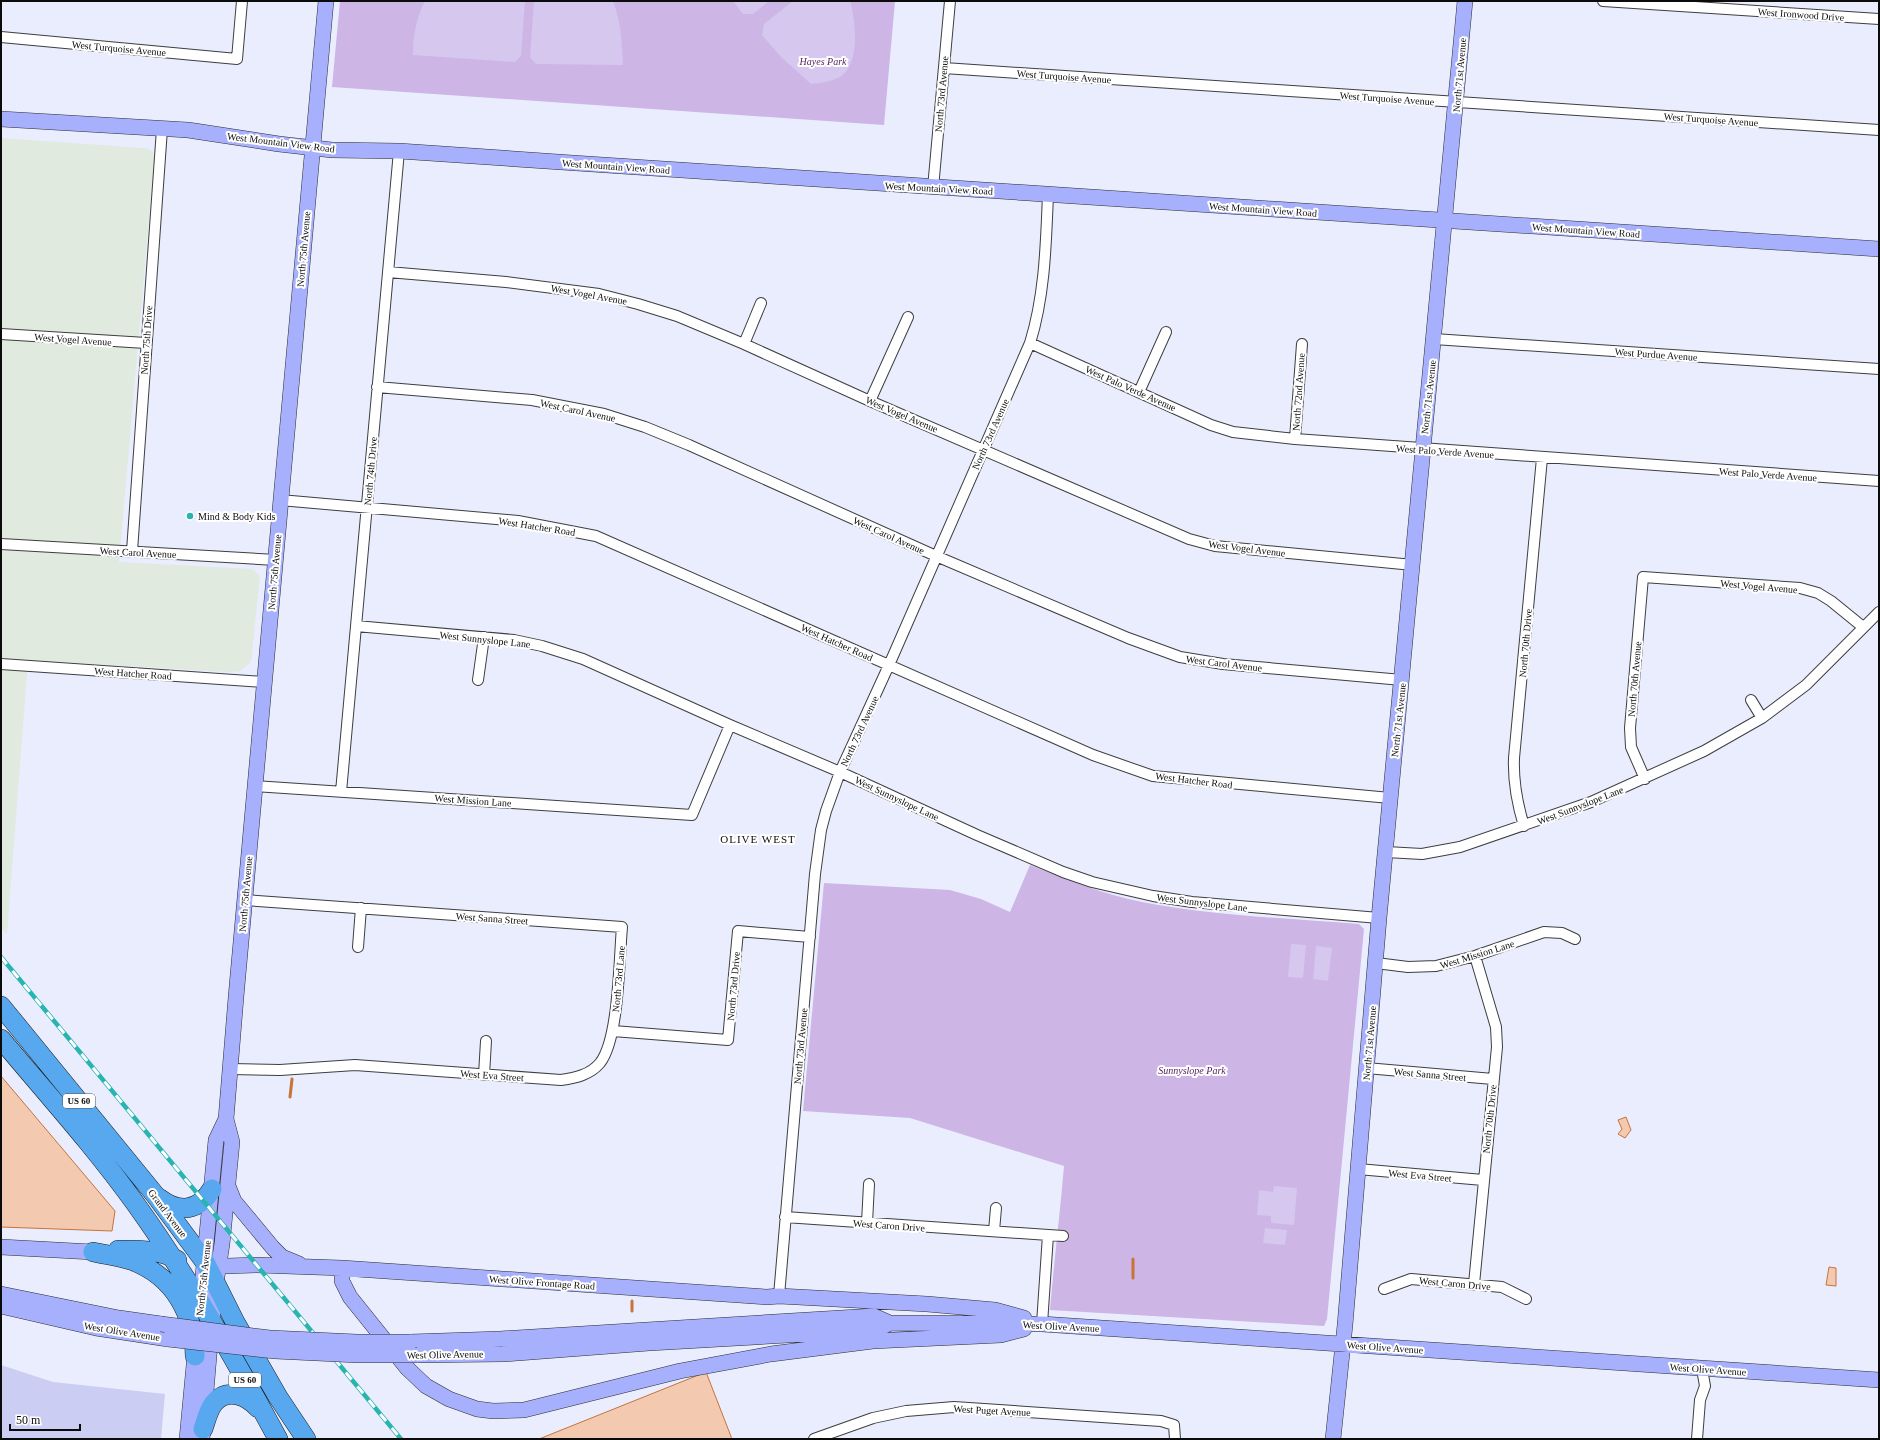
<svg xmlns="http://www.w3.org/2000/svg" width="1880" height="1440" font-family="Georgia,serif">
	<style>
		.industrial { fill: #e0eadf }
		.farmland { fill: #cbcef2 }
		.green { fill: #cdb5e6 }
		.pitch { fill: #d5c7ee }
		.water { fill: #f3cab0; stroke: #c7733a }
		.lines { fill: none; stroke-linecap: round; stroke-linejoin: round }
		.stream { stroke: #c7733a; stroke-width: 3 }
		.street-casing { stroke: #3e3e3e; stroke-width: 12 }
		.secondary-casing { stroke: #2d2d2d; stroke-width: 16 }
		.highway-casing { stroke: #1c1c1c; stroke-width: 20 }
		.street { stroke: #fff; stroke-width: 10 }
		.secondary { stroke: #a7b0fc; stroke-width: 15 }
		.highway { stroke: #57a8ef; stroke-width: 19 }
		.rail-casing { stroke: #29b5af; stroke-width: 4.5 }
		.rail { stroke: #fff; stroke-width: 3; stroke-dasharray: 9; stroke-linecap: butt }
		.secondary-bridge-casing { stroke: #2d2d2d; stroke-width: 16; stroke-linecap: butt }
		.secondary-bridge { stroke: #a7b0fc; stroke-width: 15 }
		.poi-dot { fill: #29b5af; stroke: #fff; stroke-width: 1.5 }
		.labels { text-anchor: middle; stroke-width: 4; stroke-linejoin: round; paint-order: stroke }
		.shield { fill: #fff; stroke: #545454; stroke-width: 1 }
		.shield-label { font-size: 9px; font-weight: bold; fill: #0b0b0b }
		.street-label { font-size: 10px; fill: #0b0b0b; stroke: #fff }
		.park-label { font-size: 10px; font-style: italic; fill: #521f5f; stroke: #fff }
		.poi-label { font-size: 10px; fill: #0b0b0b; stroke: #fff; text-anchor: start }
		.neighbourhood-label { font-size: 11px; letter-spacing: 1px; fill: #0b0b0b; stroke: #fff }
	</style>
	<rect width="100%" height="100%" fill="#e9edfe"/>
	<path class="industrial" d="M1 138 142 148 149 149 153 152 154 161 119 562 252 569 260 576 251 662 240 671 228 672 28 660 7 934 1 928Z"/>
	<path class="farmland" d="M1 1365 53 1382 165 1394 161 1439H1Z"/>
	<path class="green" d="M340 1H895L884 125 332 87Z
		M1030 865C1067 880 1103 894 1142 902 1213 916 1287 918 1359 924L1364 929 1327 1319 1324 1326 1050 1310C1054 1262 1060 1214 1064 1166L910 1118 803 1111 824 883 950 890 981 899 1010 912Z"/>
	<path class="pitch" d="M425 1H525L521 56 515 62 413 55C413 36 416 18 425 1Z
		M534 1H613C621 22 622 42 623 65L536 64 530 57Z
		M733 1H769L753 14H743Z
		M793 1H850C856 21 861 67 838 78 830 82 819 83 811 84L781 57 762 35 764 24Z
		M1291 944 1306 945 1303 978 1288 977Z
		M1316 946 1332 948 1328 981 1313 979Z
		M1274 1186 1297 1188 1294 1225 1271 1223V1216L1257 1215 1259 1190 1273 1192Z
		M1265 1228 1287 1230 1285 1245 1263 1243Z"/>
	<path class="water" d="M1 1076 115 1211 112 1231 1 1227Z
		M1626 1117 1631 1130 1625 1138 1618 1134 1622 1129 1618 1120Z
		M1829 1267 1836 1268V1286L1826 1285Z
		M706 1372 732 1439H539Z"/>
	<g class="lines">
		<path class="stream" d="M290 1097 292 1079
			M1133 1259V1278
			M632 1311V1301"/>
		<defs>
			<path id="street" d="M1603 1 1879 19
				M1 37 237 59 242 1
				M944 68 1879 130
				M933 188 950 1
				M388 272 506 282 599 294 638 304 677 316 744 344 870 401 1189 539 1215 546 1413 565
				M1 334 146 343
				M1434 339 1879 369
				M1030 343 1211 425 1233 432 1295 439 1879 481
				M744 344 761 303
				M377 387 532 400 604 414 645 427 689 445 936 556 1128 638 1180 657 1223 664 1402 680
				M1139 392 1166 332
				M870 401 908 317
				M1295 439 1302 344
				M280 500 518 521 596 536 1093 755 1153 776 1390 798
				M1 544 276 560
				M132 551 162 129
				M356 626 514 640 542 646 583 659 730 725 840 772 977 835 1063 872 1092 882 1153 896 1192 902 1379 918
				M1 664 264 682
				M478 680 484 637
				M1751 700 1762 718
				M1645 779 1631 747 1630 728 1643 577 1800 588 1818 593 1831 601 1863 627
				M254 786 692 815 730 725
				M341 792 399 151
				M1524 826C1517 803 1513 782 1514 758L1542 458
				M1386 852 1422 854 1460 847 1591 802 1704 751 1762 718 1806 685 1879 612
				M358 947 361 908
				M1376 963 1408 967 1436 966 1475 956 1544 932 1562 933 1575 939
				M613 1031 728 1040 738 931 810 937
				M1366 1068 1493 1079
				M230 1069 280 1070 355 1065 561 1080C575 1078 590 1075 600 1063 619 1039 619 960 622 927L244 900
				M484 1075 486 1041
				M1358 1169 1483 1180
				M785 1217 1063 1236
				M867 1223 869 1184
				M994 1231 996 1208
				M1474 1284 1497 1047 1496 1027 1475 956
				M1384 1289 1411 1279 1502 1287 1526 1299
				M779 1296 815 874 821 830 826 811 840 772 889 665 1030 343C1045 295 1046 243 1048 194
				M1042 1324 1048 1235
				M814 1439 873 1418 906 1411 954 1407 1161 1421 1174 1425 1175 1439
				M1697 1439 1700 1400 1705 1386 1702 1369"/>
			<path id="secondary" d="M1 119 188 130 279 144 332 150 399 151C892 185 1385 217 1879 249
				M228 1186 234 1201 273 1248 282 1257 299 1264
				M1 1247 93 1252
				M209 1263 227 1266 257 1265 342 1268 767 1297 779 1296 927 1304 995 1310 1024 1318
				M342 1268V1281L350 1297 407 1368 426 1386 449 1399 477 1409 493 1411 524 1410 680 1371 771 1354 873 1341 1001 1335 1024 1329
				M1 1294 119 1318 161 1324
				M1 1306 96 1328 168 1339
				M200 1307 216 1140 226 1119
				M410 1342 500 1339 874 1316 890 1323 1042 1324 1879 1380
				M417 1355 503 1354 649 1343 876 1330 890 1323
				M187 1439 196 1344
				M202 1439 214 1296 222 1244 232 1142 226 1119 236 997 326 1
				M1333 1439 1345 1325 1379 918 1465 1"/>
			<path id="highway" d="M1 1006 156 1196 205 1262 235 1322 278 1397 306 1439
				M1 1039C46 1093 94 1146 135 1203 189 1278 234 1358 278 1439
				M159 1198C179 1213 198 1212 212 1189
				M118 1250C137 1250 160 1249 177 1260
				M93 1252C106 1255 120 1256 133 1261 174 1277 194 1313 195 1356
				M203 1429C206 1421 208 1410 214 1403 227 1387 247 1396 258 1408"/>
		</defs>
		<use href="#street" class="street-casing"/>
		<use href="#secondary" class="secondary-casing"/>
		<use href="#highway" class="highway-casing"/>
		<use href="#street" class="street"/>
		<use href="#secondary" class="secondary"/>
		<use href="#highway" class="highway"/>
		<defs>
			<path id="rail" d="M1 957 401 1439"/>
		</defs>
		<use href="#rail" class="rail-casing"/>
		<use href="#rail" class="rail"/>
		<defs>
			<path id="secondary-bridge" d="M161 1324 270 1338 357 1342H410
				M168 1339 275 1351 358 1355H417"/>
		</defs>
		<use href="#secondary-bridge" class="secondary-bridge-casing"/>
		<use href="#secondary-bridge" class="secondary-bridge"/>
	</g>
	<circle class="poi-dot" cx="190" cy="516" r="4"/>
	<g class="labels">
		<g class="shield">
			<rect x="63" y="1094" width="32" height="14" rx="3"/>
			<rect x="229" y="1373" width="32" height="14" rx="3"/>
		</g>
		<g class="shield-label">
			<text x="79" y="1104">US 60</text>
			<text x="245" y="1383">US 60</text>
		</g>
		<g class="street-label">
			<text transform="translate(1801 14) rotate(4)" y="4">West Ironwood Drive</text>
			<text transform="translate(119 48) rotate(5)" y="4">West Turquoise Avenue</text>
			<text transform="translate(1459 75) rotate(-85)" y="4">North 71st Avenue</text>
			<text transform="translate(1064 76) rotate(4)" y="4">West Turquoise Avenue</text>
			<text transform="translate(941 94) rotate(-85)" y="4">North 73rd Avenue</text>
			<text transform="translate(1387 98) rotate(4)" y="4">West Turquoise Avenue</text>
			<text transform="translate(1711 119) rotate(4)" y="4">West Turquoise Avenue</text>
			<text transform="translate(281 142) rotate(7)" y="4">West Mountain View Road</text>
			<text transform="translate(616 166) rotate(4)" y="4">West Mountain View Road</text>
			<text transform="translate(939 188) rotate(3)" y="4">West Mountain View Road</text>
			<text transform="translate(1263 209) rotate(4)" y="4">West Mountain View Road</text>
			<text transform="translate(1586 230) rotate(4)" y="4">West Mountain View Road</text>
			<text transform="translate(303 249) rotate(-85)" y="4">North 75th Avenue</text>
			<text transform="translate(589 294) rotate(10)" y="4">West Vogel Avenue</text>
			<text transform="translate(73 339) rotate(4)" y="4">West Vogel Avenue</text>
			<text transform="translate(146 340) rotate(-86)" y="4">North 75th Drive</text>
			<text transform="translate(1656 354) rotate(4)" y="4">West Purdue Avenue</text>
			<text transform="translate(1131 388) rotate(24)" y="4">West Palo Verde Avenue</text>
			<text transform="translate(1298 392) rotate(-86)" y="4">North 72nd Avenue</text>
			<text transform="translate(1428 397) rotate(-84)" y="4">North 71st Avenue</text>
			<text transform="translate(578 410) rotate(12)" y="4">West Carol Avenue</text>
			<text transform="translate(902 414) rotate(23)" y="4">West Vogel Avenue</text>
			<text transform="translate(990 434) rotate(-66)" y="4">North 73rd Avenue</text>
			<text transform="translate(1445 451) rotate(4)" y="4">West Palo Verde Avenue</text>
			<text transform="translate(370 471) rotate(-85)" y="4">North 74th Drive</text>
			<text transform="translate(1768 474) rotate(4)" y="4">West Palo Verde Avenue</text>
			<text transform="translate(537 526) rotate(9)" y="4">West Hatcher Road</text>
			<text transform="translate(889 535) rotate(24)" y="4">West Carol Avenue</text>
			<text transform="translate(1247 548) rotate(7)" y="4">West Vogel Avenue</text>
			<text transform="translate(138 552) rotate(3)" y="4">West Carol Avenue</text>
			<text transform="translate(274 572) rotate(-85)" y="4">North 75th Avenue</text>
			<text transform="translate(1759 586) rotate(5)" y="4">West Vogel Avenue</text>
			<text transform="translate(485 639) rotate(6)" y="4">West Sunnyslope Lane</text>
			<text transform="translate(837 642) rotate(24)" y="4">West Hatcher Road</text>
			<text transform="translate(1525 643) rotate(-85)" y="4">North 70th Drive</text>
			<text transform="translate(1224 663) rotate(7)" y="4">West Carol Avenue</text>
			<text transform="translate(133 673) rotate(4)" y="4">West Hatcher Road</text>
			<text transform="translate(1634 679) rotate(-85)" y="4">North 70th Avenue</text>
			<text transform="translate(1398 720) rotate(-84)" y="4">North 71st Avenue</text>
			<text transform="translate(859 731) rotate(-65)" y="4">North 73rd Avenue</text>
			<text transform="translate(1194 780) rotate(7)" y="4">West Hatcher Road</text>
			<text transform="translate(897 798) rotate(25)" y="4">West Sunnyslope Lane</text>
			<text transform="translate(473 800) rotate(4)" y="4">West Mission Lane</text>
			<text transform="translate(1580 805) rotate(-21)" y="4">West Sunnyslope Lane</text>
			<text transform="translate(245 894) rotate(-85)" y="4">North 75th Avenue</text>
			<text transform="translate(1202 902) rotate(7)" y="4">West Sunnyslope Lane</text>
			<text transform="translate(492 918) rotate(4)" y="4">West Sanna Street</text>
			<text transform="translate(1477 954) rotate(-17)" y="4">West Mission Lane</text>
			<text transform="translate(618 979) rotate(-85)" y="4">North 73rd Lane</text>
			<text transform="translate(733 986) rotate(-85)" y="4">North 73rd Drive</text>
			<text transform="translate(1369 1043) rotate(-85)" y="4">North 71st Avenue</text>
			<text transform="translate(800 1046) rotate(-85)" y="4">North 73rd Avenue</text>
			<text transform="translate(1430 1074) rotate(5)" y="4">West Sanna Street</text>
			<text transform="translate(492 1075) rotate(4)" y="4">West Eva Street</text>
			<text transform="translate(1489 1119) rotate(-84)" y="4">North 70th Drive</text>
			<text transform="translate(1420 1175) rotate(5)" y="4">West Eva Street</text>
			<text transform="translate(168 1213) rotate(53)" y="4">Grand Avenue</text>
			<text transform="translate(889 1225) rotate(4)" y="4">West Caron Drive</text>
			<text transform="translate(203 1278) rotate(-84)" y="4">North 75th Avenue</text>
			<text transform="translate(542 1282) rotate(4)" y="4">West Olive Frontage Road</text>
			<text transform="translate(1455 1283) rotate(5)" y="4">West Caron Drive</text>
			<text transform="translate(1061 1326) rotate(3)" y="4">West Olive Avenue</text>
			<text transform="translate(122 1331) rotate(9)" y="4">West Olive Avenue</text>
			<text transform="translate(1385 1347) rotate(4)" y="4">West Olive Avenue</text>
			<text transform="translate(445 1354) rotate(-1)" y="4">West Olive Avenue</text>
			<text transform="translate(1708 1369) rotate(4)" y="4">West Olive Avenue</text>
			<text transform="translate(992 1410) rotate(3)" y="4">West Puget Avenue</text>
		</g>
		<g class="park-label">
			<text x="823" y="65">Hayes Park</text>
			<text x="1192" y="1074">Sunnyslope Park</text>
		</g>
		<g class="poi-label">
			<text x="198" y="520">Mind &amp; Body Kids</text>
		</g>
		<g class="neighbourhood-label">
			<text x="758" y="843">OLIVE WEST</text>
		</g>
	</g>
	<rect width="1880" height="1440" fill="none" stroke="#0b0b0b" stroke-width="4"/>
	<path d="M10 1424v6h70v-6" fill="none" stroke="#0b0b0b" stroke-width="2"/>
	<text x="16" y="1424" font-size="12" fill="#0b0b0b" stroke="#ffffff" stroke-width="3" paint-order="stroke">50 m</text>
</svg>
